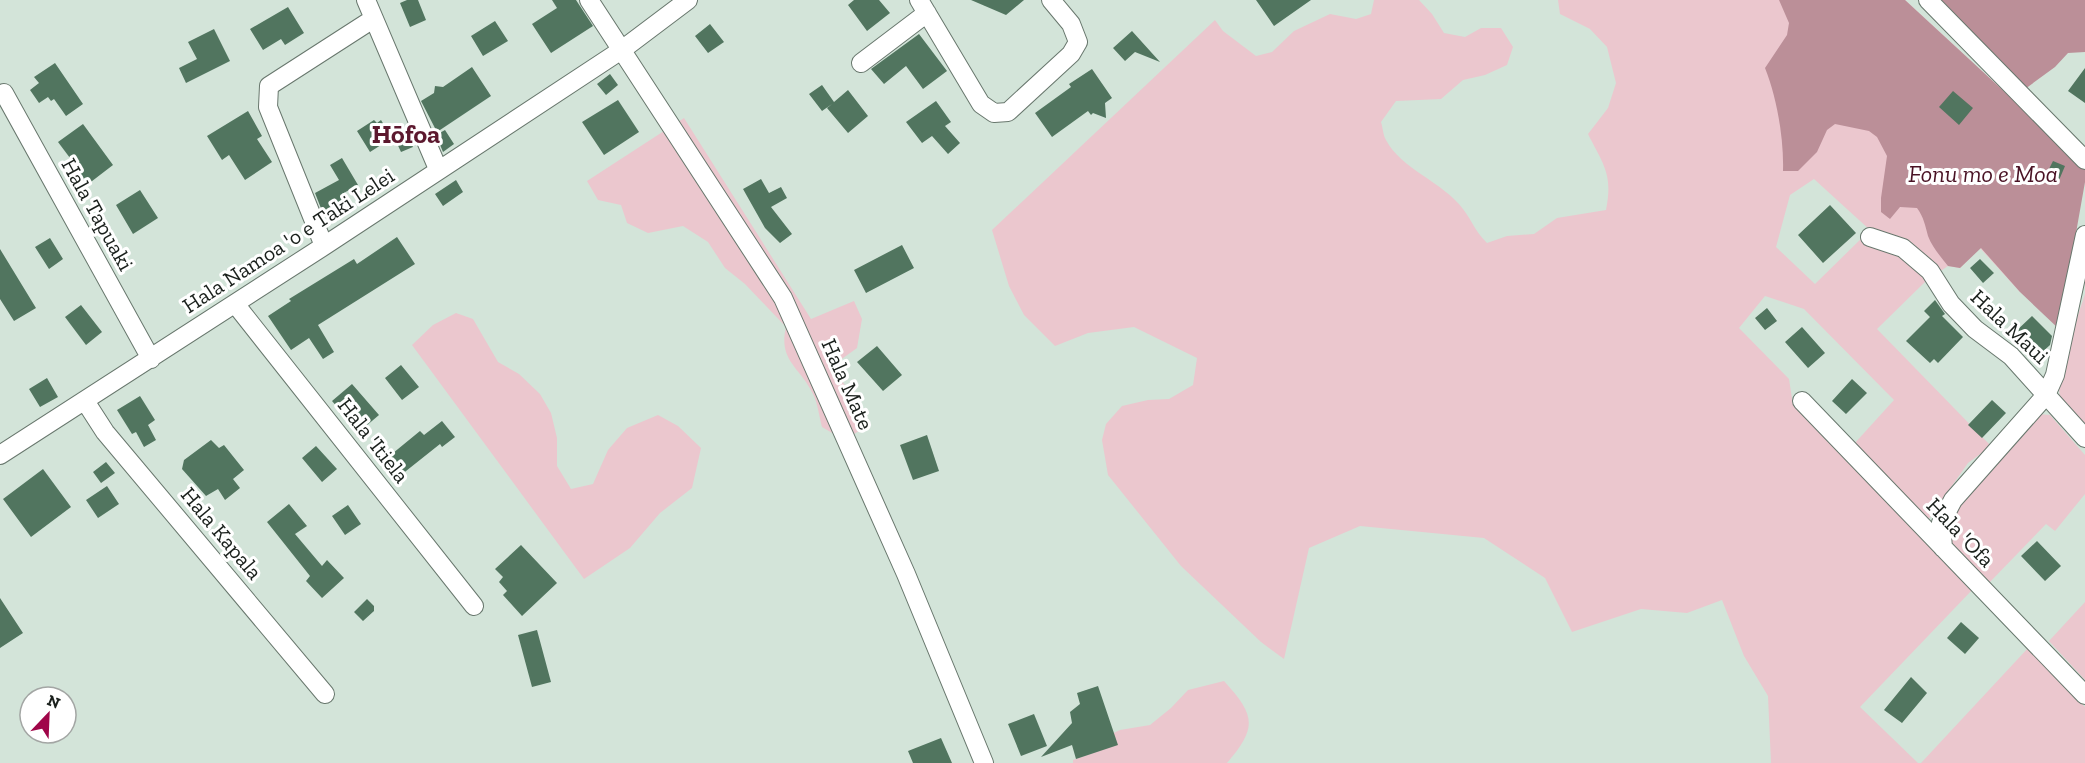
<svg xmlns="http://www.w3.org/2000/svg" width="2085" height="763" font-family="'Zilla Slab',serif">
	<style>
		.green { fill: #ebc7ce; fill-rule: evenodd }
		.water { fill: #bb8f98 }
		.building { fill: #51755f }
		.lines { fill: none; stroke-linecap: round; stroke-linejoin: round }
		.minor-casing { stroke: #68776d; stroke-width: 20 }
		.minor { stroke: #fff; stroke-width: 18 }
		.labels { text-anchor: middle; stroke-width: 6; stroke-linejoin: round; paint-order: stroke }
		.street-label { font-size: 22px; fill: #1a201c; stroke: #fff }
		.water-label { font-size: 24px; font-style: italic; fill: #491224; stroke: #fff }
		.quarter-label { font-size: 26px; font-weight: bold; fill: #5c182e; stroke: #fff }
	</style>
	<rect width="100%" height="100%" fill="#d3e4d9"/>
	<path class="green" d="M1374 0H1419L1432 14 1444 33 1465 37 1481 28H1501L1513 47 1507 65 1485 75 1463 80 1441 99 1396 101 1381 122C1383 128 1383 135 1386 140 1401 169 1443 182 1463 209 1473 222 1474 230 1487 243L1507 236 1534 234 1557 218 1606 210C1613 174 1604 166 1588 134L1608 108 1616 83 1607 47 1590 29 1560 14 1558 0H1905L2074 156 2085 170 2072 258 2020 292 1980 248 1960 268 1948 266 1927 280 1877 329 1991 446 1968 463 1928 520 1854 444 1894 400 1804 309 1765 296 1739 328 1789 379 1793 405 1974 588 1860 707 1918 763H1771L1768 696 1744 656 1722 600 1687 613 1641 609 1572 632 1545 578 1484 538 1360 526 1309 548 1284 659 1261 642 1181 566 1108 475 1102 440 1106 424 1122 406 1148 400 1169 399 1193 385 1197 358 1134 327 1088 333 1055 346 1024 315 1009 286 992 230 1215 20 1223 31 1256 56 1272 52 1294 31 1330 14 1356 19 1371 14ZM1814 179 1870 230 1815 284 1776 247 1790 195Z
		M684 118 811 319 854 301 862 319 857 348 832 366 858 405 859 431 844 440 822 427C819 416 818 404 813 394 800 367 778 361 786 327L745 284 725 268 708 242 683 226 648 233 627 223 621 205 598 200 587 181Z
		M2085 294V426L2060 399 2058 375Z
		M456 313 473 319 498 362 519 374 540 394 551 413 557 438V466L571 489 593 484 608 450 627 428 658 415 678 426 701 448 692 488 660 513 630 548 584 579 412 345 433 325Z
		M2038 414 2050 415 2085 455V494L2055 531 2046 524 1989 583 1951 543 1949 523 1959 503Z
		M2085 602V680L2049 641Z
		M2029 647 2085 707V763H1921Z
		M1224 681C1255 715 1258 727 1227 763H1073V760L1093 753 1105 737 1120 730 1150 725 1171 708 1188 690Z"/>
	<path class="water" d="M1779 0H1905L2074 156 2085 170V182L2059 329 2020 292 1981 248 1960 268 1948 266C1941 257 1932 247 1928 236 1925 225 1924 218 1917 208L1900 207 1890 219 1881 212V198L1887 156 1877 137 1869 131 1835 124 1827 130 1817 152 1798 171H1783C1784 139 1777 98 1765 68L1787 35 1789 23Z
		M1931 0H2085V52L2068 53 2055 67 2025 89Z"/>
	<path class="building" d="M407 0H418L426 20 410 27 400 3Z
		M552 0H576L593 26 551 53 532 24 557 8Z
		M854 0H879L890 13 867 31 848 5Z
		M971 0H1024L1006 15Z
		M1256 0H1311L1274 26Z
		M288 7 304 33 285 45 281 39 263 50 250 29Z
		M495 21 508 41 483 56 471 36Z
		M710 24 724 42 708 53 695 36Z
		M214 29 230 61 186 83 179 68 197 59 188 42Z
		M1132 31 1160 62 1135 52 1125 61 1113 48Z
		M919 34 947 71 923 89 906 66 884 84 871 69Z
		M55 63 83 104 66 116 54 99 51 101 48 97 39 103 30 90 39 83 34 77Z
		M472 67 491 96 437 132 421 101 434 93 435 86 443 87Z
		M2085 68V103L2068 91Z
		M1092 69 1112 98 1105 103 1106 118 1093 113 1091 115 1088 111 1052 137 1035 113 1071 87 1069 84Z
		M610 74 618 85 606 95 597 84Z
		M822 85 834 102 848 90 868 116 848 133 827 108 832 104 822 111 809 94Z
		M1953 91 1973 108 1959 125 1939 107Z
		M618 100 639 132 604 155 582 122Z
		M936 101 951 122 945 126 960 143 948 154 932 136 922 143 906 122Z
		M248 111 262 136 257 139 272 162 245 180 229 155 222 160 207 136Z
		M374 120 377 123 381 120 392 138 370 152 357 131Z
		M83 124 113 165 83 188 67 166 73 162 58 142Z
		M445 130 454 144 443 152 436 135Z
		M406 132 413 147 401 152 394 137Z
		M342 158 358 185 342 194 348 203 324 216 315 193 339 180 330 165Z
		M2053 161 2065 166 2057 185 2044 179Z
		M761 179 769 193 781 187 787 198 771 207 792 234 780 243 765 228 743 189Z
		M456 180 463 192 443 206 435 194Z
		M140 190 158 218 133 234 116 205Z
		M1830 205 1856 233 1823 263 1798 235Z
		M397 237 415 264 318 325 334 352 323 359 309 338 291 350 268 316 291 301 289 299 354 259 357 264Z
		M50 238 63 259 49 269 35 247Z
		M902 245 914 268 866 293 854 270Z
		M0 249 36 308 14 321 0 299Z
		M1980 259 1994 273 1983 283 1970 268Z
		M1935 300 1945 314 1942 316 1963 337 1938 363 1934 359 1930 363 1906 341 1930 317 1924 311Z
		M81 305 102 332 86 345 65 317Z
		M1767 308 1777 321 1765 330 1755 318Z
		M2032 316 2052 336 2050 345 2038 356 2014 333Z
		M1802 327 1825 353 1808 368 1785 342Z
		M877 346 902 375 883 391 857 362Z
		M401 365 419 387 402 400 385 378Z
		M47 378 58 397 40 407 29 389Z
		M1852 379 1867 393 1846 414 1832 401Z
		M352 384 379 415 359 432 332 401Z
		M140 396 155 420 148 425 156 440 144 447 136 432 132 434 117 410Z
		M1992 400 2006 413 1982 438 1968 425Z
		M442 421 455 437 442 447 440 444 401 475 387 458 420 431 424 435Z
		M927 435 939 471 913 480 900 445Z
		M211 440 219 448 224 445 244 470 233 479 240 488 225 500 218 489 206 496 182 469 184 460Z
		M316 446 337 469 322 482 302 458Z
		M106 462 115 473 101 483 93 472Z
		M43 469 71 507 31 537 3 499Z
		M107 486 119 504 98 518 86 500Z
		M289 504 307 526 295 534 322 566 327 560 344 578 322 598 306 581 310 576 267 522Z
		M348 505 361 524 345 535 332 516Z
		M2037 541 2061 566 2045 581 2021 556Z
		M521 545 557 583 522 616 503 595 507 591 499 582 503 577 495 569Z
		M0 598 23 633 0 648Z
		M367 599 374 606V611L363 621 354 612Z
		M1961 622 1979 638 1965 654 1947 638Z
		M537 630 551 682 532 687 518 635Z
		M1911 677 1927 693 1902 723 1884 710Z
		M1098 686 1118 745 1076 759 1072 745 1041 757 1072 723 1070 712 1080 704 1077 693Z
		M1034 714 1047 746 1021 756 1008 724Z
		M941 738 952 763H913L908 751Z"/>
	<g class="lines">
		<defs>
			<path id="minor" d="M366 0 438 169
				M589 0 783 298 906 574 984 763
				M919 0 981 104 994 113 1008 112 1071 54 1078 42 1071 24 1051 0
				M1928 0 2085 160
				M861 63 927 13
				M4 93 151 359
				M1870 237 1903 248 1930 271 1951 304 1975 329 2011 356 2085 438
				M324 246 268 107 269 86 373 19
				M236 305 474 606
				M85 401 105 432 325 694
				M1802 401 2085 695
				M0 455 324 246 623 49 688 0
				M1943 548 1941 523 1953 500 2046 395 2055 375 2085 235"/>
		</defs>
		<use href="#minor" class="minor-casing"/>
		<use href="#minor" class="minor"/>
	</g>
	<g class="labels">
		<g class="street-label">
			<text transform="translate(98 214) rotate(61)" y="8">Hala Tapuaki</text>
			<text transform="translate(288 240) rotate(-33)" y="8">Hala Namoa 'o e Taki Lelei</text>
			<text transform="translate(2010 326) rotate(43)" y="8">Hala Maui</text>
			<text transform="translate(848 384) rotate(66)" y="8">Hala Mate</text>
			<text transform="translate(374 440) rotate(52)" y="8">Hala 'Itiela</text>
			<text transform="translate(1961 532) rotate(46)" y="8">Hala 'Ofa</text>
			<text transform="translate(222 533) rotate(50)" y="8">Hala Kapala</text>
		</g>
		<g class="water-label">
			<text x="1983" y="182">Fonu mo e Moa</text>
		</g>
		<g class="quarter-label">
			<text x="406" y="143">Hōfoa</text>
		</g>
	</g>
	<g transform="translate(48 715) rotate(23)"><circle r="28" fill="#ffffff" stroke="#a3a6a4" stroke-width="1.5"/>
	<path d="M0-4.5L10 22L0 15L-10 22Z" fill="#a00649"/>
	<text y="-9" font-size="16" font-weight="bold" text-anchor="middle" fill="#1a201c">N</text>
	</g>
</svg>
